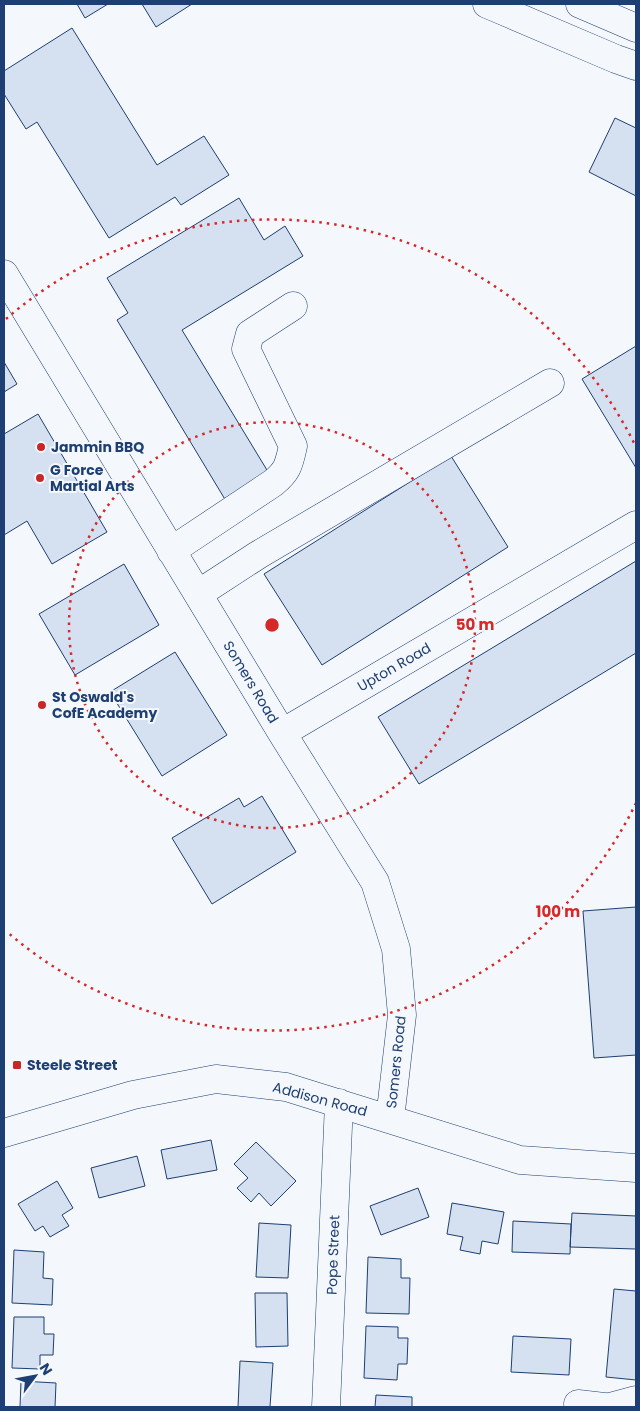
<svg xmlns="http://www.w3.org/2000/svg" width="640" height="1411" font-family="Poppins,sans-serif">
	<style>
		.building { fill: #d5e0f0; stroke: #1d3f73 }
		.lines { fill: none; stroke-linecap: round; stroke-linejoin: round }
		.minor-casing { stroke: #1d3f73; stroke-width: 29 }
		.highway-casing { stroke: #1d3f73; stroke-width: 29 }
		.minor { stroke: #f4f7fb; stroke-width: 28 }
		.highway { stroke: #f4f7fb; stroke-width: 28 }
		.ring { fill: none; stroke: #d62828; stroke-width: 2.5; stroke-dasharray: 2.5 5 }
		.poi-dot { fill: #c62828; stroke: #f4f7fb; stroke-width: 2 }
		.labels { text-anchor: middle; stroke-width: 4; stroke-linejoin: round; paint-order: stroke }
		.poi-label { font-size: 14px; font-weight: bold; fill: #1d3f73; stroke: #f4f7fb; text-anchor: start }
		.street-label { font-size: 14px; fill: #1d3f73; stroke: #f4f7fb }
		.centre { fill: #d62828; stroke: #f4f7fb; stroke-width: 2.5 }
		.ring-label { font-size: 15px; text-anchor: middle; font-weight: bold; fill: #d62828; stroke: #f4f7fb; stroke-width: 4; stroke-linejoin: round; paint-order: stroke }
	</style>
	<rect width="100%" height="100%" fill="#f4f7fb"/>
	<path class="building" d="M77 4H108L85 18Z
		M142 4H192L156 27Z
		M72 28 157 165 204 136 229 175 181 205 175 197 109 238 37 122 26 129 4 94V71Z
		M615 118 636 128V196L589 172Z
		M239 198 264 240 285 226 303 256 182 330 270 475 226 501 117 320 128 313 107 278Z
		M636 346V468L582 379Z
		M4 362 17 384 4 392Z
		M38 414 107 532 52 564 27 521 4 535V434Z
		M451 456 508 547 322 665 264 574Z
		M636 561V653L419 784 378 717Z
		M124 564 159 625 75 675 39 614Z
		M175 652 227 735 162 776 110 692Z
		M262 796 296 852 212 904 172 838 239 798 244 807Z
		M636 907V1055L594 1058 583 911Z
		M211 1140 217 1170 167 1179 161 1150Z
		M256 1142 296 1181 271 1206 259 1193 251 1202 237 1188 248 1178 234 1164Z
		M137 1156 145 1186 99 1198 91 1168Z
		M57 1181 73 1208 62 1215 69 1226 50 1237 43 1226 35 1231 18 1204Z
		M418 1188 429 1217 381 1235 370 1206Z
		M452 1203 504 1212 498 1244 482 1241 480 1254 460 1250 463 1237 447 1234Z
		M572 1213 636 1216V1249L570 1247Z
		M513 1221 571 1224 570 1254 512 1252Z
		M259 1223 291 1225 288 1278 256 1277Z
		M14 1250 44 1252 43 1278 53 1279 52 1305 12 1303Z
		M368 1257 401 1259V1278H410L409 1314 366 1313Z
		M614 1289 636 1291V1380L606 1377Z
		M255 1293H287L288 1346 256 1347Z
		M14 1317H44V1334H54L53 1355H40V1369L12 1368Z
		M366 1326 398 1327V1338H408L407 1364H398L397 1380 364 1378Z
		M513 1336 571 1339 569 1375 511 1372Z
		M240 1361 273 1363 270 1407H238Z
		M21 1381 56 1383 55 1407H20Z
		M376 1395 412 1397V1407H375Z"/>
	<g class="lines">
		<defs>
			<path id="minor" d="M4 274 282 733 375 882 396 949 402 1015 390 1119
				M171 551 273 483C288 471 289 464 293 446L246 349 250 334 293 306
				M198 594 258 555 550 383
				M282 733 636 525
				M4 1133 133 1095 216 1079 286 1087 520 1160 636 1168
				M578 1404 604 1407
				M326 1407 339 1103
				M610 1407 636 1400"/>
			<path id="highway" d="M487 4 616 59 636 66
				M580 4 636 28"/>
		</defs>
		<use href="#minor" class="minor-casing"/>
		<use href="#highway" class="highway-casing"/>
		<use href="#minor" class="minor"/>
		<use href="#highway" class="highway"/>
	</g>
	<g class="ring">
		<circle cx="272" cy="625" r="203"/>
		<path d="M636 803A405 405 0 0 1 6 931M6 319A405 405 0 0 1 636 447"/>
	</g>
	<g class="poi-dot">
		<circle cx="41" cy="447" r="5"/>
		<circle cx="40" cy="478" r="5"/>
		<circle cx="42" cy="705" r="5"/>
		<rect x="12" y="1060" width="10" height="10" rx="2.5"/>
	</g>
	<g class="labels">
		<g class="poi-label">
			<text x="51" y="452">Jammin BBQ</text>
			<text x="50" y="475">G Force<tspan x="50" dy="16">Martial Arts</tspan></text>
			<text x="52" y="702">St Oswald's<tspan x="52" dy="16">CofE Academy</tspan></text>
			<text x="27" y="1070">Steele Street</text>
		</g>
		<g class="street-label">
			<text transform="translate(394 667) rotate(-30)" y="5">Upton Road</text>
			<text transform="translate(251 682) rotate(59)" y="5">Somers Road</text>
			<text transform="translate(396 1062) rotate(-84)" y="5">Somers Road</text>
			<text transform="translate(320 1099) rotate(15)" y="5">Addison Road</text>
			<text transform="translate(333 1255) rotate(-88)" y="5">Pope Street</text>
		</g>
	</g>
	<circle cx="272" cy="625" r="8" class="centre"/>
	<g class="ring-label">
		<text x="475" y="630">50 m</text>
		<text x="558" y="917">100 m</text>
	</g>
	<rect width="640" height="1411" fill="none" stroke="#1d3f73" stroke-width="10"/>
	<g transform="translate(35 1376) rotate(58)" stroke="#f4f7fb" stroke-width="4" paint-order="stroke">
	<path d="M0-4L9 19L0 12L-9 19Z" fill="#1d3f73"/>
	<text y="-8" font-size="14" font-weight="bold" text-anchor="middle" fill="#1d3f73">N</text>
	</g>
</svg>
